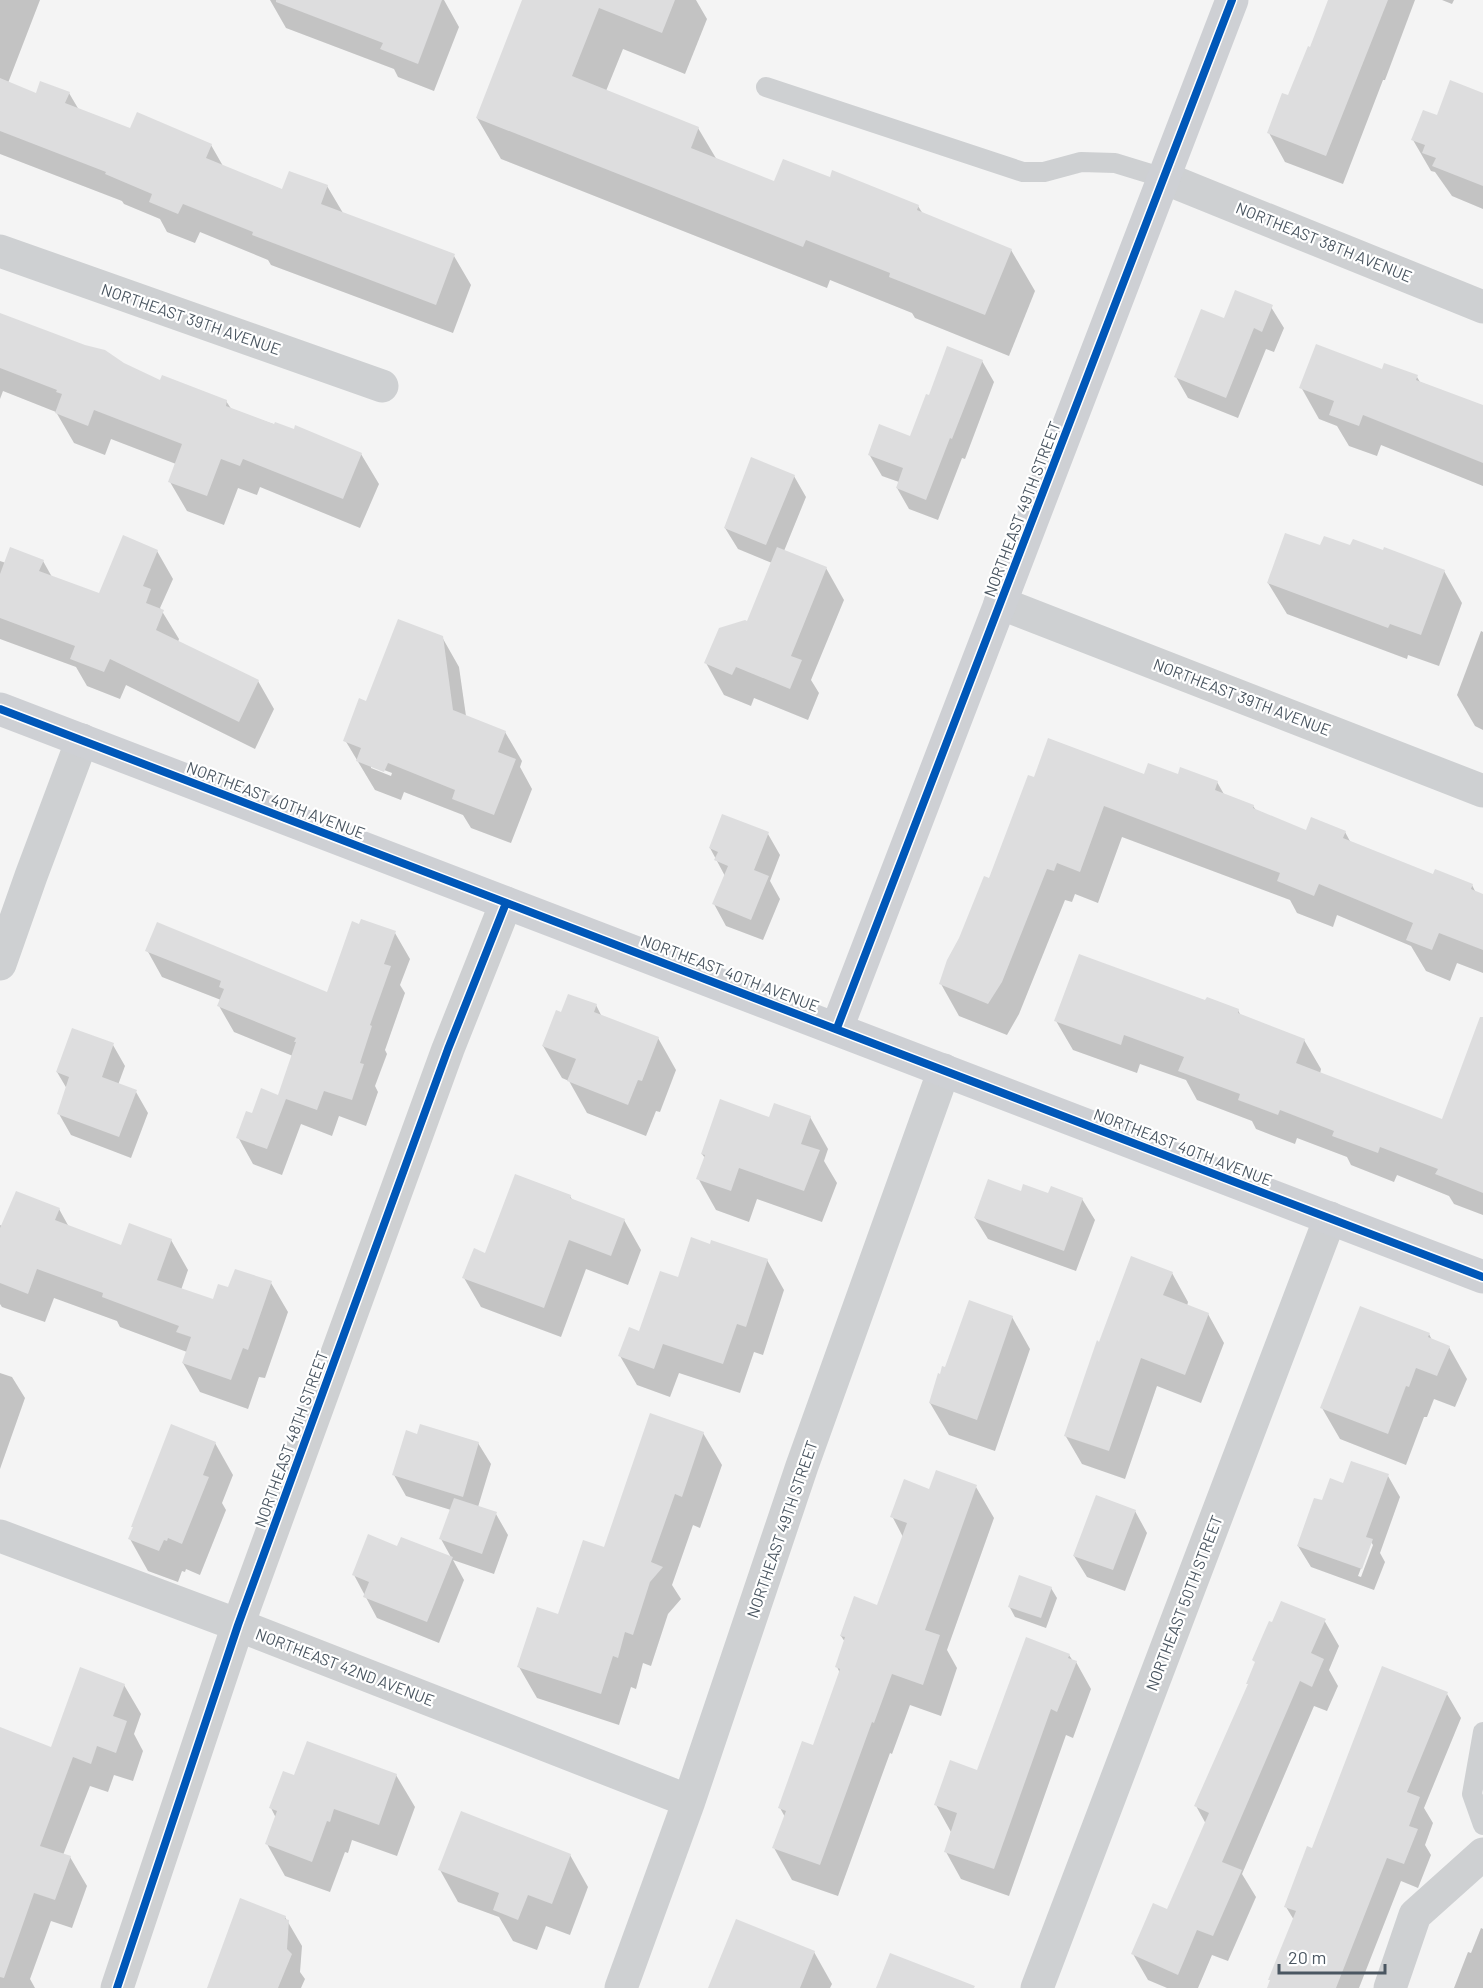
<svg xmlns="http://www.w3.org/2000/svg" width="1483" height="1988" font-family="Barlow,sans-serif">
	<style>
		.shadow { fill: #0003; fill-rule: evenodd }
		.building { fill: #ddddde }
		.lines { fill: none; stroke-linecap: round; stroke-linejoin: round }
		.lane { stroke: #ced0d2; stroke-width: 20 }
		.street { stroke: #ced0d2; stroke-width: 33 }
		.secondary { stroke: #ced0d4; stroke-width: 33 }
		.cycleway-casing { stroke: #fff; stroke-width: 11 }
		.cycleway { stroke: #0057b8; stroke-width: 8 }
		.labels { text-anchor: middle; stroke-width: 4.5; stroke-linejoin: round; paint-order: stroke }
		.street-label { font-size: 16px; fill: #4a5661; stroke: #fff }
	</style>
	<rect width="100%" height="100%" fill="#f4f4f4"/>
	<path class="shadow" d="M0 0H40L8 83 37 95 69 93 79 110 131 130 211 145 223 166 283 190 327 186 343 213 454 256 471 285 453 333 271 265 268 260 200 232 195 243 167 232 160 219 124 204 122 201 0 154Z
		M270 0H444L459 27 434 91 398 77 394 69 286 28Z
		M524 0H696L707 19 685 74 623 49 606 91 698 128 717 160 775 183 831 179 918 206 923 214 1011 250 1035 291 1009 356 915 318 912 313 830 280 827 288 501 159 477 118Z
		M1329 0H1415L1385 80H1383L1343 184 1285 162 1269 133 1289 97 1311 49Z
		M1442 0H1454L1452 4Z
		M1483 94V209L1452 196 1435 172 1431 171 1413 140 1438 117Z
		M1271 307 1284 328 1274 352 1266 349 1238 418 1188 398 1176 377 1225 320Z
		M0 314 123 365 160 382 226 401 232 410 361 454 379 484 360 528 260 487 257 495 238 488 224 525 187 511 170 482 176 464 111 439 105 455 74 443 56 412 3 391 0 399Z
		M982 361 994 382 965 459 962 458 938 520 909 509 897 488 899 482 882 476 869 454 911 438 930 397Z
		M1383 371 1417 377 1420 382 1483 407V486L1381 445 1377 456 1349 446 1337 426 1319 419 1301 387Z
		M794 476 806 497 784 551 826 568 844 600 811 680 819 693 808 720 754 698 751 706 724 695 706 663 748 623 772 563 738 549 725 528Z
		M1321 547H1351L1444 571 1462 603 1439 666 1408 655 1407 659 1287 614 1268 583Z
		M157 551 173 579 160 608 179 639 178 642 258 681 274 709 255 749 126 685 120 699 87 686 76 667 0 639V561L6 563 43 561 52 577 100 595Z
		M1481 631 1483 632V730L1475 726 1457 695Z
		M442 637 459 667 466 716 505 732 522 761 520 767 532 789 511 843 471 828 463 815 404 792 401 800 375 790 345 740 367 703ZM371 765 392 773 391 776 371 768Z
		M1179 776 1217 782 1225 796 1253 806 1256 810 1307 832H1345L1351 843 1434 876 1472 885 1476 893 1483 896V973L1457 963 1450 981 1426 971 1411 946 1337 915 1333 927 1297 913 1290 900 1122 837 1098 903 1075 894 1072 902 1065 900 1019 1014 1007 1035 959 1016 941 984 1035 779Z
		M768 834 780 855 770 881 780 899 763 940 726 926 714 904 725 876 710 848Z
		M395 933 410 959 400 985 405 993 385 1050 387 1054 375 1086 378 1092 366 1126 339 1116 332 1136 301 1124 282 1175 253 1164 238 1137 253 1115 279 1096 293 1056 234 1032 219 1006 221 1000 162 977 147 950 328 994Z
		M1206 1002 1238 1010 1241 1016 1304 1040 1321 1069 1320 1074 1443 1121 1483 1051V1215L1454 1204 1449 1196 1397 1175 1394 1182 1351 1165 1347 1157 1297 1138 1295 1144 1256 1129 1252 1121 1197 1100 1186 1080 1140 1064 1137 1073 1073 1050 1056 1021Z
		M596 1005 602 1017 658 1038 676 1070 660 1112 656 1111 646 1136 587 1113 569 1081 562 1078 543 1046 562 1014Z
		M113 1045 125 1066 118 1085 136 1092 148 1113 131 1158 71 1135 59 1114 67 1089 57 1072Z
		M810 1117 828 1149 824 1161 837 1183 822 1222 757 1199 749 1222 716 1210 698 1178 705 1158 702 1154 770 1119Z
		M1022 1193 1082 1199 1095 1220 1076 1271 988 1239 975 1218Z
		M570 1196 573 1201 624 1220 641 1250 628 1285 586 1269 561 1337 481 1307 464 1278 486 1255Z
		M59 1209 69 1227 122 1247 171 1240 188 1270 181 1290 214 1301 229 1289 271 1283 288 1312 265 1378 259 1377 248 1409 200 1392 183 1363 187 1352 120 1327 117 1321 54 1298 45 1322 2 1307 0 1304V1225L2 1226Z
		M767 1260 784 1290 763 1355 754 1352 740 1393 679 1373 670 1397 637 1385 620 1356 640 1333 678 1279Z
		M1172 1273 1188 1302 1187 1306 1208 1314 1224 1343 1201 1403 1157 1386 1125 1479 1082 1464 1065 1435Z
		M1012 1317 1030 1349 995 1451 949 1435 930 1403 946 1369Z
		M1429 1334 1432 1340 1449 1347 1467 1379 1455 1407 1434 1399 1427 1417H1424L1406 1465 1340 1439 1322 1408Z
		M0 1373 12 1377 25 1398 0 1469Z
		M703 1433 722 1465 700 1528 693 1525 672 1585 681 1599 668 1614 651 1666 643 1663 636 1689 631 1687 619 1725 537 1698 519 1667 559 1616 605 1549Z
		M418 1436 478 1443 491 1464 478 1507 496 1514 508 1535 494 1574 453 1560 464 1580 439 1643 377 1618 354 1575 398 1548 402 1539 452 1559 441 1539 451 1510 406 1496 394 1475Z
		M215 1443 233 1475 222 1503 226 1510 200 1575 186 1569 185 1572 182 1571 178 1582 148 1571 130 1539 134 1528 133 1527Z
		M1388 1476 1400 1497 1380 1553 1385 1562 1374 1590 1311 1567 1298 1546 1323 1502 1344 1485ZM1371 1542 1373 1545 1361 1577 1358 1576Z
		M976 1487 994 1518 947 1650 957 1668 941 1716 910 1705 892 1754 890 1753 838 1896 792 1880 774 1848 785 1817 780 1808 814 1747 840 1673 837 1667 845 1642 841 1636 878 1607 903 1537 892 1516 930 1491Z
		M1135 1511 1147 1533 1125 1591 1087 1577 1074 1556Z
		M1051 1588 1057 1598 1046 1628 1015 1617 1009 1606Z
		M1324 1620 1339 1646 1329 1670 1338 1686 1327 1711 1314 1706 1242 1874 1256 1897 1228 1961 1212 1955 1198 1988H1167L1148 1980 1133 1954 1168 1911 1206 1824 1196 1806Z
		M1069 1655 1073 1661 1076 1662 1091 1689 1073 1738 1066 1735 1009 1896 961 1879 946 1852 951 1832 936 1805 977 1772Z
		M124 1685 141 1714 134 1734 143 1751 133 1781 114 1775 108 1792 90 1786 63 1855 70 1857 87 1886 72 1928 51 1921 30 1979 35 1988H0V1793Z
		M1447 1694 1461 1718 1424 1808 1433 1823 1425 1845 1431 1855 1418 1888 1401 1881 1359 1988H1274L1294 1920 1286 1907Z
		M396 1775 415 1807 397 1856 352 1840 348 1853 345 1852 330 1892 285 1876 267 1844 276 1818 271 1808 295 1777Z
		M570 1855 588 1887 570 1935 546 1926 537 1950 513 1941 499 1917 458 1902 440 1870Z
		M285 1917 302 1946 300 1972 305 1979 301 1988H208Z
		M1481 1928 1483 1929V1988H1454L1468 1952 1471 1953Z
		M814 1952 832 1984 830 1988H710Z"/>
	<path class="building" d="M276 0H442L418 64 380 49 383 43 276 2Z
		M522 0H675L662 33 599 8 572 76 699 127 691 148 774 181 783 159 830 177 832 170 919 205 917 210 1012 249 985 315 889 277 890 273 806 240 803 247 476 118Z
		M1328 0H1388L1326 156 1267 133 1282 93 1288 95 1308 46 1310 47Z
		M0 78 36 93 40 81 70 92 65 103 130 128 137 112 212 144 206 158 282 189 289 171 328 185 321 204 455 254 436 305 252 235 253 232 183 204 178 214 149 202 152 194 105 174 106 172 0 131Z
		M1450 80 1483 93V186L1432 166 1436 158 1422 153 1425 145 1411 140 1423 110 1437 115Z
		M1235 290 1273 305 1262 332 1254 328 1226 398 1174 377 1201 309 1224 318Z
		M0 313 85 345 105 350 124 363 160 380 162 375 227 400 226 406 274 424 275 422 294 429 295 425 362 453 343 499 243 459 240 466 221 459 207 496 168 482 182 444 94 410 88 426 55 413 62 394 56 392 57 390 0 368Z
		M1316 344 1382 369 1384 363 1418 375 1416 380 1483 405V463L1363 415 1359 426 1329 415 1334 401 1299 388Z
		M947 346 983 360 952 439 950 438 926 500 896 488 903 468 868 455 879 424 910 436 926 394 929 395Z
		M751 457 795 475 766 545 724 528Z
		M1285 533 1320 545 1324 536 1350 545 1353 539 1383 550 1384 547 1445 570 1421 635 1390 624 1388 628 1267 583Z
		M123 535 158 550 143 586 151 589 146 603 164 610 156 630 259 680 239 722 110 659 104 672 70 659 75 646 0 618V574L10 547 44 560 39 571 99 593Z
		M777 547 827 567 791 656 802 660 790 689 736 667 732 675 704 663 719 628 745 620 747 621Z
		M398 619 443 636 453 710 506 731 498 752 516 759 494 815 452 799 455 790 388 763 384 772 356 761 361 748 343 741 359 698 366 701Z
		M1048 738 1144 774 1148 763 1178 774 1180 767 1218 781 1215 790 1254 805 1253 808 1306 830 1311 817 1346 831 1343 838 1433 874 1435 869 1473 884 1471 889 1483 894V950L1439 933 1432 950 1406 940 1413 923 1319 884 1314 896 1277 881 1280 873 1104 806 1080 872 1057 863 1054 871 1047 869 1002 982 988 1004 939 984 947 960 959 938 984 876 989 878 1028 775 1034 777Z
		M722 814 769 832 754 870 769 876 751 920 712 904 728 866 714 860 718 852 709 848Z
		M361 919 396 931 384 964 391 966 370 1025 372 1026 360 1063 364 1064 352 1100 324 1091 317 1110 286 1099 267 1149 236 1138 246 1111 252 1113 261 1088 278 1095 296 1042H294L296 1038 217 1006 224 989 219 987 221 981 145 951 157 922 327 992 352 921 359 924Z
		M1079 954 1205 1000 1207 997 1239 1009 1238 1013 1305 1039 1296 1063 1442 1119 1480 1017H1483V1193L1435 1174 1438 1169 1380 1147 1378 1153 1332 1136 1334 1131 1280 1110 1278 1115 1238 1100 1240 1094 1178 1071 1184 1057 1124 1035 1121 1045 1054 1021Z
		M568 994 597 1004 594 1012 659 1037 642 1081 638 1080 628 1105 567 1081 576 1059 542 1046 556 1010 561 1012Z
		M72 1028 114 1043 102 1077 137 1090 119 1137 57 1114 69 1077 56 1072Z
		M720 1099 769 1117 774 1103 811 1116 801 1144 820 1150 804 1191 739 1168 731 1191 696 1179 705 1155 701 1154Z
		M515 1174 571 1195 570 1198 625 1219 611 1256 569 1240 544 1308 462 1278 474 1248 485 1253Z
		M988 1179 1021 1191 1023 1184 1048 1193 1051 1186 1083 1198 1064 1251 974 1218Z
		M16 1191 60 1208 55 1220 121 1245 129 1223 172 1239 157 1280 213 1299 218 1284 228 1287 235 1269 272 1281 248 1350 243 1348 231 1380 182 1363 191 1337 176 1332 179 1326 102 1297 103 1293 37 1269 28 1294 0 1283V1228Z
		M691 1237 710 1244 711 1240 768 1259 746 1327 737 1324 723 1364 663 1344 654 1369 618 1356 629 1327 639 1331 660 1271 678 1277Z
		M1131 1256 1173 1272 1163 1295 1209 1313 1185 1375 1141 1358 1109 1451 1064 1436 1097 1340 1099 1342Z
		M969 1300 1013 1316 977 1420 929 1403 938 1373 940 1374 942 1366 945 1367Z
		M1360 1306 1430 1333 1428 1337 1450 1346 1437 1376 1416 1368 1409 1387 1406 1386 1388 1434 1320 1408Z
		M650 1413 704 1432 682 1497 675 1494 651 1562 663 1567 650 1582 633 1635 625 1632 618 1658 613 1656 601 1694 517 1667 537 1607 558 1614 583 1540 604 1547Z
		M171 1424 216 1442 203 1475 209 1477 182 1544 168 1538 167 1541 164 1540 159 1551 128 1539 133 1527H131Z
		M420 1424 479 1442 463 1497 392 1475 406 1430 417 1434Z
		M1351 1461 1389 1474 1366 1537 1373 1539 1362 1569 1297 1546 1314 1498 1322 1500 1330 1478 1343 1483Z
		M936 1470 977 1485 925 1630 940 1635 923 1685 892 1674 874 1723 872 1722 820 1865 772 1848 786 1811 778 1808 802 1741 813 1745 840 1669 835 1667 845 1637 840 1636 854 1596 877 1605 907 1523 890 1517 904 1479 929 1489Z
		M1096 1495 1136 1510 1113 1570 1073 1556Z
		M454 1498 497 1512 482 1554 439 1539Z
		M368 1534 397 1546 401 1537 453 1557 427 1622 363 1597 369 1582 352 1575Z
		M1019 1575 1052 1587 1041 1618 1008 1607Z
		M1281 1601 1326 1619 1311 1653 1324 1659 1312 1687 1300 1681 1222 1862 1242 1870 1213 1936 1197 1930 1178 1975 1131 1954 1153 1903 1167 1909 1209 1813 1194 1806 1248 1684H1246L1255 1662 1252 1660 1269 1621 1272 1622Z
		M1026 1637 1070 1654 1068 1658 1077 1661 1057 1712 1051 1709 994 1869 944 1852 957 1813 934 1805 950 1760 977 1770Z
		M1382 1666 1448 1692 1407 1792 1420 1797 1409 1826 1418 1829 1404 1864 1387 1858 1336 1988H1267L1270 1980H1268L1296 1911 1284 1907 1307 1846 1312 1848Z
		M80 1667 125 1684 113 1716 127 1721 116 1753 97 1746 91 1764 73 1757 40 1846 71 1856 55 1900 34 1893 4 1978 0 1977V1727L51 1747Z
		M307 1741 397 1774 379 1825 334 1809 330 1822 327 1821 312 1862 265 1844 277 1811 269 1808 283 1771 294 1775Z
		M461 1811 571 1854 552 1904 528 1895 518 1920 493 1910 499 1893 438 1870Z
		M240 1898 286 1916 285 1919 289 1920 287 1949 292 1954 278 1988H207Z
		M736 1919 815 1951 800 1988H708Z
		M890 1953 975 1986 974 1988H876Z"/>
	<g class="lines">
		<path class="lane" d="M766 87 1023 172H1044L1081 162 1115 163 1164 178
			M1483 1732 1472 1794 1483 1825"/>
		<path class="street" d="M1164 178 1483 307
			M0 251 382 386
			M1000 603 1483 791
			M0 964 31 876 82 740
			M0 1536 238 1625 689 1801
			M117 1988 238 1625 448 1049 506 903
			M621 1988 689 1801 802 1466 944 1070
			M1037 1988 1330 1218
			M1390 1988 1415 1915 1483 1854"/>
		<path class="secondary" d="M0 709 1483 1277
			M837 1028 1232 0"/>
		<defs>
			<path id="cycleway" d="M0 709 1483 1277
				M837 1028 1232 0
				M117 1988 238 1625 448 1049 506 903"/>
		</defs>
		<use href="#cycleway" class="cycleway-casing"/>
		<use href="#cycleway" class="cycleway"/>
	</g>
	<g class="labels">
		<g class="street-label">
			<text transform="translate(1324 242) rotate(22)" y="6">NORTHEAST 38TH AVENUE</text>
			<text transform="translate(191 319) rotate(19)" y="6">NORTHEAST 39TH AVENUE</text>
			<text transform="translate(1022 509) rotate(-69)" y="6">NORTHEAST 49TH STREET</text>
			<text transform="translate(1242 697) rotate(21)" y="6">NORTHEAST 39TH AVENUE</text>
			<text transform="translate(276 800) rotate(21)" y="6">NORTHEAST 40TH AVENUE</text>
			<text transform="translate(730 973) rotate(21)" y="6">NORTHEAST 40TH AVENUE</text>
			<text transform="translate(1183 1147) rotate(21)" y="6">NORTHEAST 40TH AVENUE</text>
			<text transform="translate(291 1439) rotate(-70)" y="6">NORTHEAST 48TH STREET</text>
			<text transform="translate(782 1529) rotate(-71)" y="6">NORTHEAST 49TH STREET</text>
			<text transform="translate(1184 1603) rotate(-69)" y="6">NORTHEAST 50TH STREET</text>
			<text transform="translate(345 1667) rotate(21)" y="6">NORTHEAST 42ND AVENUE</text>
		</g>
	</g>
	<path d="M1279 1964v9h106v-9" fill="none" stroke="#4a5661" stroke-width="3"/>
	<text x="1288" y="1964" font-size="18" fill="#4a5661" stroke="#ffffff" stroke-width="4.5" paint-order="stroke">20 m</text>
</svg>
